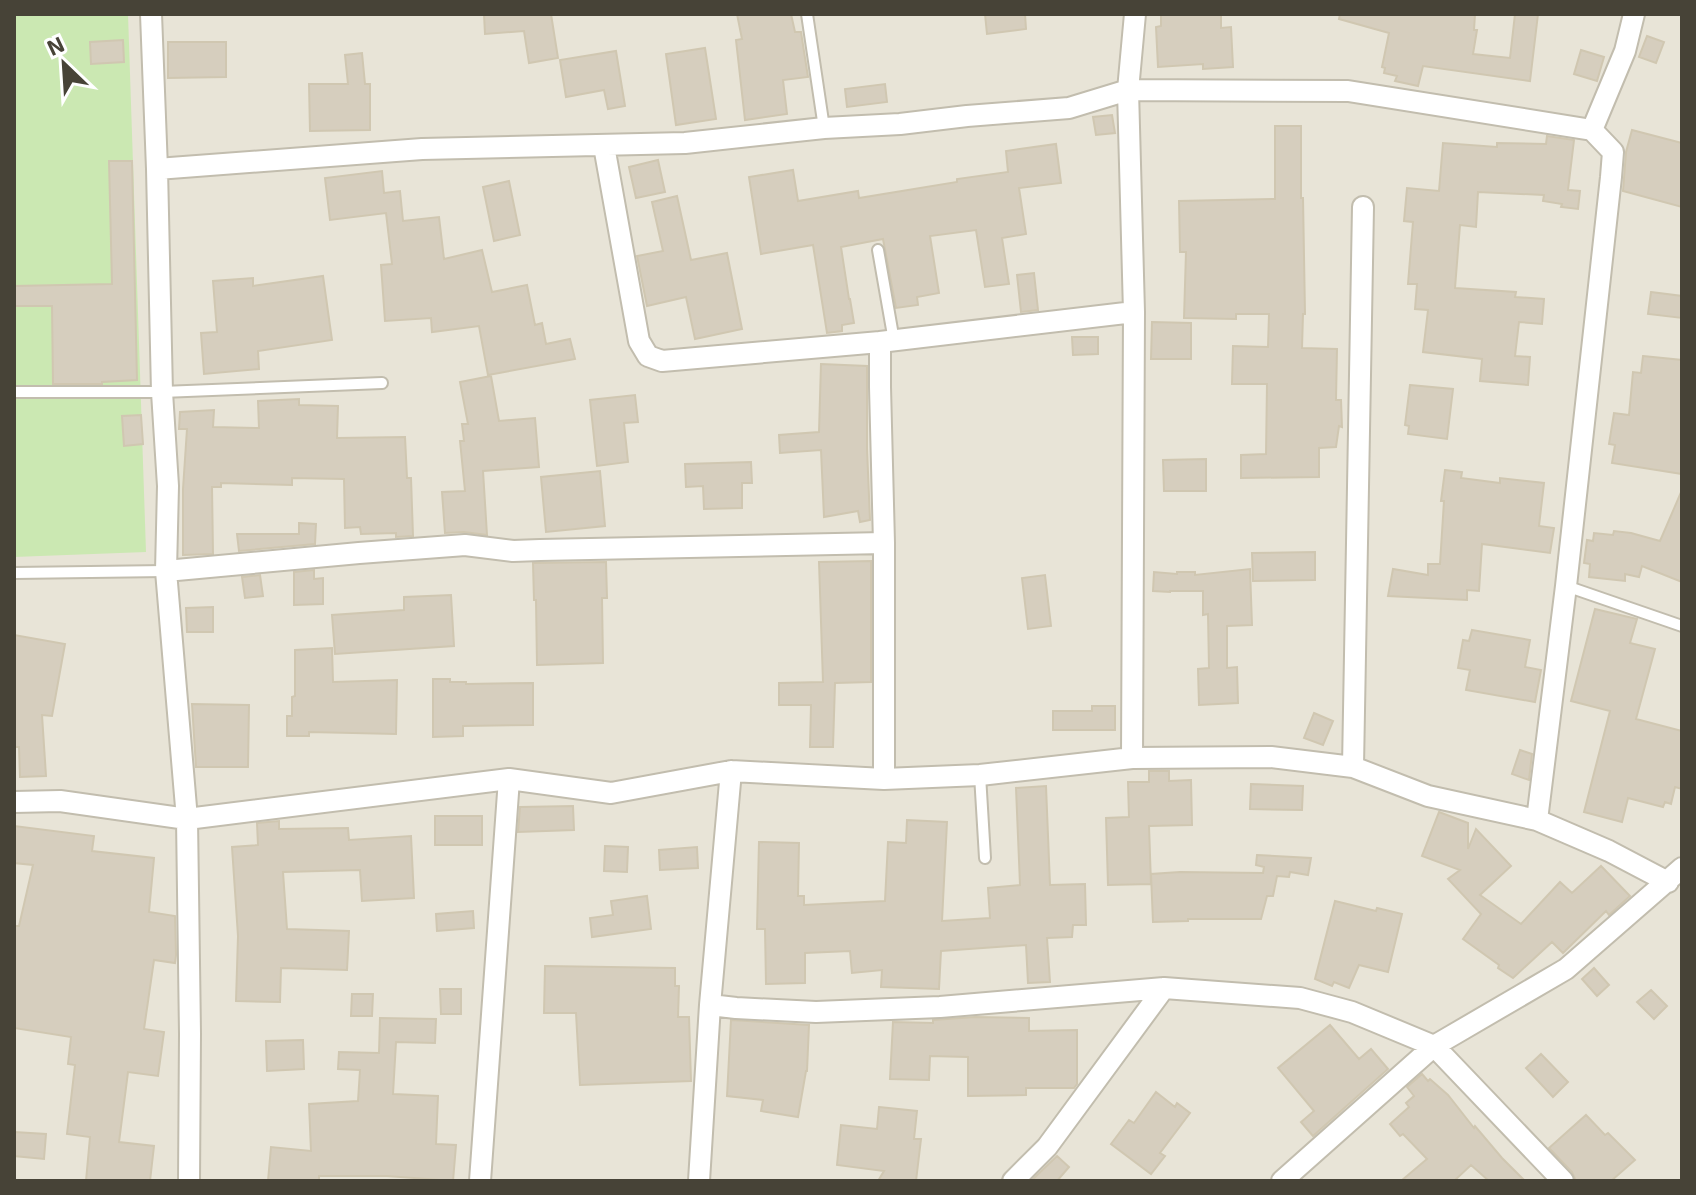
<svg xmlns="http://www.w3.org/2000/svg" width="1696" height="1195" font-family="'Exo 2',sans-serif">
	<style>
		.residential { fill: #e8e4d7 }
		.green { fill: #cbe8b2 }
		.building { fill: #d6cebe; stroke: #d0c7b1; stroke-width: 2 }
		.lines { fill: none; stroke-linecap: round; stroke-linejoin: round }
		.service-casing { stroke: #c2bdae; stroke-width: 14 }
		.minor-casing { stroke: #c2bdae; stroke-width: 24 }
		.service { stroke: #fff; stroke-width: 10 }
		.minor { stroke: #fff; stroke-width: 20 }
	</style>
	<rect width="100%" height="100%" fill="#f4f2e9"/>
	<path class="residential" d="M14 14H1682V1181H14Z"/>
	<path class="green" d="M14 14H128L146 552 14 557Z"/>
	<path class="building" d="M484 14H551L558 58 529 63 524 31 485 34Z
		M737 14H791L795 32H801L808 77 783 80 787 114 745 120 736 40 742 39Z
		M985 14H1025L1026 29 987 34Z
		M1161 14H1221V28L1231 27 1233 67 1203 69V64L1158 67 1156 27 1161 26Z
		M1340 14H1475L1474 30H1477L1473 54 1510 58 1515 14H1538L1530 81 1423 66 1418 86 1395 81 1397 76 1384 73 1385 68 1382 67 1389 33 1339 19Z
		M1647 36 1664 42 1656 63 1639 57Z
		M123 40 124 62 91 64 90 42Z
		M168 42H226V77L168 78Z
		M705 48 716 119 676 125 666 54Z
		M1581 50 1604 57 1597 81 1574 74Z
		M616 51 625 106 608 109 604 90 566 97 560 60Z
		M362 53 365 84H370V130L310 131 309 84H348L345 55Z
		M885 84 887 102 847 107 845 89Z
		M1112 115 1115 133 1096 135 1093 117Z
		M1275 126H1301V198H1303L1305 314H1303L1302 348 1337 349 1336 400H1341L1342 427 1339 426 1336 447 1319 448V477L1241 478V455L1266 454 1267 384H1232L1233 346 1268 347 1269 314H1236V319L1184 318 1186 252H1180L1179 201 1275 199Z
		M1632 130 1682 143V207L1623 191 1626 152Z
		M1547 136 1574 140 1568 190 1580 191 1578 209 1561 207 1562 204 1543 201 1544 195 1478 192 1476 227 1460 225 1455 288 1516 292 1515 297 1544 299 1542 324 1519 322 1515 356 1530 357 1528 385 1480 381 1482 359 1423 352 1428 310 1415 309 1417 284H1408L1413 222 1404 221 1407 188 1439 191 1443 143 1497 147V143L1546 144Z
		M1056 144 1061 183 1019 188 1026 234 1002 238 1009 284 985 287 976 230 930 236 939 293 917 297 918 305 896 308 883 239 841 247 849 299H850L854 323 842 325V331L827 333 813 245 761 254 749 177 793 170 798 201 858 191 859 198 957 182V179L1008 172 1006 151Z
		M658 160 665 192 636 198 629 167Z
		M109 161H132L137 380 102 382V384H53L52 306H14V286L112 284Z
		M382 171 384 193 400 191 403 221 439 217 444 259 482 250 492 292 527 285 535 325 542 323 546 344 570 339 575 359 488 375 479 326 432 332 431 318 385 321 381 265 392 264 386 213 330 220 325 178Z
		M509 181 520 235 494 241 483 187Z
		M677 196 691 260 727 253 742 329 695 339 686 297 647 306 637 256 663 251 652 202Z
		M1034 273 1038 310 1021 312 1017 275Z
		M323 276 332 340 258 351 259 369 204 374 201 333 217 332 213 281 253 278V286Z
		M1651 292 1682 296V318L1648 314Z
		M1152 322 1191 323V359H1151Z
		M1072 337H1098V354L1073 355Z
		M1643 356 1682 360V474L1612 463 1615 445 1609 444 1614 413 1629 415 1633 372 1641 373Z
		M821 364 867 366V448L870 520 860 522 858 511 824 517 821 450 780 453 779 435 819 432Z
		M491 376 499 421 535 418 539 467 483 471 487 535 464 532 445 533 442 492 465 491 460 441H464L462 424H468L460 382Z
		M1410 385 1453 389 1447 439 1408 434 1409 426 1405 425Z
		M635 395 638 422 624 423 628 462 597 466 590 400Z
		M299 399V405L338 406 337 438 405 437 407 478H411L413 536 396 537V533L361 534 360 527 345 528 344 479 292 478V485L221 483V487H212L213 554 183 555V489L187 429H179L180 412 214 410 213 427 259 428 258 401Z
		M141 415 143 444 124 446 122 416Z
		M1206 459V491H1164L1163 460Z
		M751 462 752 483H742V508L704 509 703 486 686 487 685 464Z
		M1445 470 1462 472 1461 478 1500 483V478L1544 483 1539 526 1554 528 1550 553 1482 544 1479 591 1467 590V600L1388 596 1393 569 1428 575V564H1440L1444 501H1441Z
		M600 471 605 526 546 532 541 477Z
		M1682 490V582L1642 566 1639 577 1625 574V581L1589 577 1590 564 1584 563 1587 540 1593 541 1594 533 1613 535 1614 531 1631 533 1660 541Z
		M299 523 316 524 315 544 239 551 237 534H299Z
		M1315 552V580L1253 581 1252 553Z
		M871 561V682L835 683 833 747H810L811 705H779V683L823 682 819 562Z
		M606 562 607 598H602L603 663 537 665 536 600H534L533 563Z
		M1250 569 1252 625 1227 626V668L1237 667 1238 703 1199 705 1198 669 1209 668 1208 614 1203 615V591H1170V592L1153 591 1154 572 1177 574V572H1195V575Z
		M314 570V579L323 578V604L294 605V572Z
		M260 575 263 596 245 598 242 577Z
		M1045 575 1051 626 1028 629 1022 578Z
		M451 595 454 646 335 654 332 615 404 610V597Z
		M213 607V632H187L186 608Z
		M1595 609 1637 619 1630 643 1655 649 1636 719 1682 731V789L1675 787 1671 804 1665 802 1663 807 1628 798 1622 822 1584 812 1610 711 1571 701Z
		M1472 630 1530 640 1525 667 1541 670 1535 702 1466 690 1470 670 1458 668 1463 640 1469 641Z
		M14 635 65 644 52 716 42 715 46 776 20 777 19 747H14Z
		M332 648 333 682 397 680 396 734 309 732V736H287V716H292V697L295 696V650Z
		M433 679H450V682H466V684L533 683V725L463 726V736L433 737Z
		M192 704 249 705 248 767H196Z
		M1092 706H1115V730H1053V711H1092Z
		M1314 713 1333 721 1323 745 1304 738Z
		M1520 750 1532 754 1529 780 1512 774Z
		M1149 771H1169V781L1191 780 1192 825 1149 826 1151 884 1108 885 1106 818 1129 817 1128 782H1149Z
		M1251 784 1303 786 1302 810 1250 809Z
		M1046 786 1050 885 1085 884 1086 925H1073L1072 937 1047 938 1050 982 1028 983 1026 945 941 951 939 989 881 987 882 970 852 973 850 951 805 953V983L766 984 765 929H757L759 842 799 843 798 896H804V905L885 901 888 842 906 843 907 820 947 822 942 921 990 918 988 888 1020 885 1016 788Z
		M573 806 574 830 518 832 520 807Z
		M1439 812 1468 823V849L1476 829 1511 866 1480 895 1521 924 1560 882 1572 893 1601 866 1630 896 1609 915 1606 911 1563 953 1552 942 1513 978 1498 968 1499 965 1463 939 1481 914 1448 879 1460 870 1422 856Z
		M435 816H482V845H435Z
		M279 821V829L348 828 349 840 411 836 414 898 362 901 360 870 283 872 287 929 349 931 347 970 281 968 280 1002 236 1001 238 936 232 847 258 845 257 823Z
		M14 826 94 836 92 851 154 858 149 912 175 916 176 955 175 963 154 960 144 1029 164 1032 158 1076 128 1072 119 1142 154 1146 150 1181H86L90 1137 67 1134 75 1065 68 1064 71 1037 14 1028V926H19L33 865 14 863Z
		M605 846 628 847 627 872 604 871Z
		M697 847 698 868 660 870 659 850Z
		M1257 855 1311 858 1308 875 1290 872 1289 877 1277 876 1273 896H1267L1261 919H1188V921L1153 922 1151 874 1180 872 1263 873 1264 867 1256 865Z
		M647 896 651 929 592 937 590 918 613 915 611 901Z
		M1335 901 1376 911 1377 908 1402 914 1388 972 1359 965 1349 988 1334 982 1332 986 1315 979Z
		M473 911 474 928 437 931 436 914Z
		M545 966 675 968V986H679L678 1017H689L691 1081 580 1085 576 1013H544Z
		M1594 968 1609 985 1597 996 1582 979Z
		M440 989H461V1014H441Z
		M1651 990 1667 1006 1654 1019 1637 1002Z
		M352 994H373L372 1016H351Z
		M975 1017 1029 1018V1031L1077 1030V1084L1074 1088H1026V1095L968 1096V1057L930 1056 929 1080 890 1079 893 1022 933 1023V1020Z
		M380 1018 436 1019 435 1043 396 1042 393 1094 438 1096 436 1144 456 1145 453 1181 387 1176H319V1181H268L271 1147 311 1151 309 1104 358 1101 360 1070 338 1069 339 1052 379 1053Z
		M731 1020 809 1025 807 1071H806L798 1117 761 1111 763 1100 727 1096Z
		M1330 1025 1359 1059 1371 1049 1388 1069 1313 1136 1301 1122 1314 1111 1278 1068Z
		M303 1040 304 1069 267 1071 266 1041Z
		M1541 1054 1568 1082 1553 1097 1526 1068Z
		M1422 1074 1428 1081 1430 1079 1448 1095 1474 1128 1475 1126 1502 1158 1525 1181H1489L1471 1165 1454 1181H1401L1427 1159 1403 1134 1400 1136 1390 1124 1409 1107 1406 1103 1414 1096 1407 1087Z
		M1156 1092 1175 1107 1177 1103 1190 1113 1160 1153 1165 1156 1151 1174 1111 1144 1129 1120 1134 1123Z
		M879 1107 917 1111 914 1139H921L916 1181H878L884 1171 837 1165 841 1125 877 1129Z
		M1586 1115 1605 1135 1608 1133 1635 1160 1611 1181H1576L1572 1172 1549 1148Z
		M14 1132 46 1134 44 1159 14 1156Z
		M1057 1156 1069 1167 1057 1181H1031Z"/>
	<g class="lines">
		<defs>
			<path id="service" d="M807 14 824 128
				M878 250 894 341
				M14 392H162L382 383
				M14 573 166 571
				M1566 586 1682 626
				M980 775 985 858"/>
			<path id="minor" d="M151 14 157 169 162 392 168 486 166 571 187 819 190 1034 189 1181
				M1592 130 1625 51 1634 14
				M604 146 639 341 648 356 662 361 880 342
				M157 169 422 149 685 143 824 128 900 124 967 116 1069 108 1128 90 1348 91 1592 130 1613 152 1611 177 1566 586 1537 820
				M166 571 359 553 465 545 513 551 540 550 884 543 880 387V342L1134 312
				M1132 758 1134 312 1128 90 1135 14
				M1353 767 1363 207
				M731 771 710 1005 736 1008 816 1012 940 1007 1164 988 1300 998 1352 1012 1434 1046 1563 1181
				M884 779V543
				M14 802 60 801 187 819 509 779 611 793 731 771 884 779 980 775 1132 758 1271 757 1353 767 1428 796 1537 820 1609 851 1668 882
				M480 1181 509 779
				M699 1181 710 1005
				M1013 1181 1047 1147 1164 988
				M1282 1181 1434 1046 1566 969 1682 868"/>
		</defs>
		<use href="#service" class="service-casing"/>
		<use href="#minor" class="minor-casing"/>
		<use href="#service" class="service"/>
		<use href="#minor" class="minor"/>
	</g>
	<rect width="1696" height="1195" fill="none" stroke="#474337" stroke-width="32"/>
	<g transform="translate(64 64) rotate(335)" stroke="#ffffff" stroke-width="6" paint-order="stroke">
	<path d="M0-6L14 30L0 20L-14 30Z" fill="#474337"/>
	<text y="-12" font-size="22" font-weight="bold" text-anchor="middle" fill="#474337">N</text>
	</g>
</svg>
